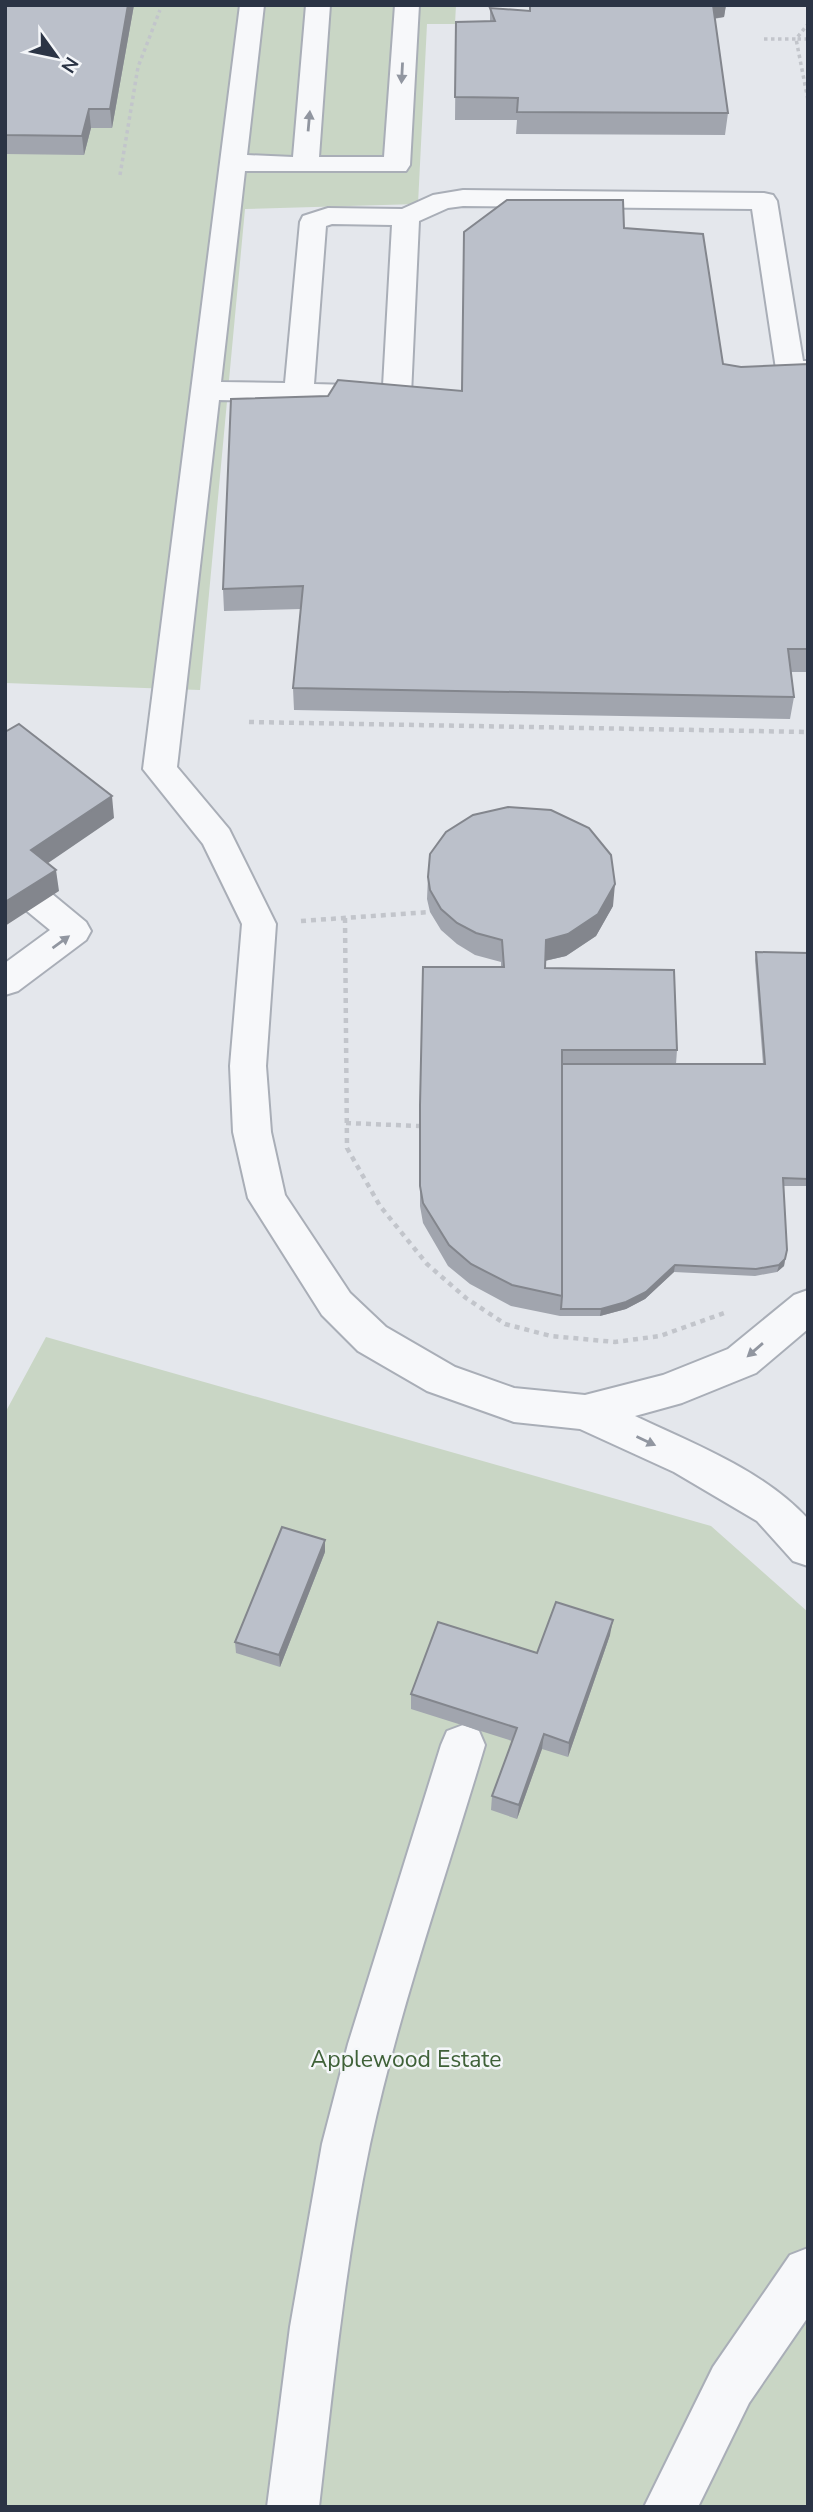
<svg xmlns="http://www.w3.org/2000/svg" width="813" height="2512" font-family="'Nunito Sans',sans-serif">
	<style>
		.green { fill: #c9d6c5 }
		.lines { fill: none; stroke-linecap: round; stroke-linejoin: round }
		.minor-casing { stroke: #a9aeb7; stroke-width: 4 }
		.path-far1 { stroke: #c2c5cb; stroke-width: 3.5; stroke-dasharray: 3.5 3.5; stroke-linecap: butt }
		.path { stroke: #c2c5cb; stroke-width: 4.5; stroke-dasharray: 5 5; stroke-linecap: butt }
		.minor { fill: #f7f8fa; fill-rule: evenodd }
		.wall { fill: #a1a5ae }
		.shaded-wall { fill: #83868d }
		.building { fill: #bbc0ca; stroke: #83868d; stroke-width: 2 }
		.oneway { fill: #9196a0 }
		.labels { text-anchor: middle; stroke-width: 5; stroke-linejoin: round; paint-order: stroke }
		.near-park-label { font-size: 23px; fill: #3f6138; stroke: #f4f6f9 }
	</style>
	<rect width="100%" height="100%" fill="#e4e7ec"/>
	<path class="green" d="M5 5H456L455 24H427L418 204 245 209 200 690 5 683Z
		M46 1337 711 1526 808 1612V2507H5V1413Z"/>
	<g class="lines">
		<defs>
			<path id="minor" d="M240 5H264L247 155 293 157 306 5H330L319 157H384L395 5H419L410 165 406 171H245L221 382 285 383 300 222 303 216 328 208 402 209 433 195 463 190 764 193 773 195 777 201 803 361H808V379L780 375 776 369 752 209 463 206 448 208 419 221 411 395 407 401 397 404 219 400 177 767 229 829 276 924 266 1066 271 1132 285 1195 350 1293 386 1327 455 1367 514 1388 585 1395 663 1375 728 1349 794 1295 808 1290V1329L756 1373 682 1403 635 1416C694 1444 763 1470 808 1519V1566L793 1561 757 1521 674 1472 580 1429 514 1422 427 1391 358 1351 322 1315 248 1198 233 1132 230 1066 242 924 203 844 143 769ZM332 224 392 225 383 386 314 384 326 226Z
				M5 862 17 865 86 922 91 931 86 940 18 991 5 995V963L50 930 5 893Z
				M463 1725 479 1731 485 1745C446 1877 399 2009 370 2144 345 2263 333 2386 319 2507H267L290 2327 322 2144 348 2044 441 1745 447 1731Z
				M808 2248V2317L749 2403 698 2507H644L713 2367 790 2255Z"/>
		</defs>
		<use href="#minor" class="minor-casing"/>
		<path class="path-far1" d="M764 39H796L808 24
			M808 39H796L808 100
			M120 175 138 67 160 10"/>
		<path class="path" d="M249 722 808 732
			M345 918 347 1148 380 1206 427 1264 466 1298 505 1324 551 1336 615 1342 660 1336 727 1312
			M301 921 430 912
			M346 1123 419 1126"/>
		<use href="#minor" class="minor"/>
	</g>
	<path class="wall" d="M5 5H134L112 128H91L84 155 5 154Z
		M530 5H726L724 17 714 19 728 113 725 135 516 134 517 120H455L456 22 490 21V8L529 11Z
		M624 228 723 364 741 367 808 364V672H791L794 697 790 719 294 710 293 688 301 609 224 611 223 589 462 391Z
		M428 877 613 906 596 936 566 956 545 961V968L677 1050 676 1064H763L755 960 756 952 808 953V1186H783L787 1250 784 1266 777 1272 755 1276 674 1272 645 1299 626 1309 600 1316H560L511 1306 470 1284 448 1266 423 1223 420 1206V1105L501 967V962L475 955 457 944 441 930 430 912 427 899Z
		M325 1552 280 1667 236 1653 235 1642Z
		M610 1635 568 1757 542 1749 517 1819 491 1810 492 1796 512 1741 411 1709V1694L537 1653Z"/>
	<path class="shaded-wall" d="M128 5H134L112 128 110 109Z
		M711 5H726L724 17 709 19Z
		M89 109 91 128 84 155 82 136Z
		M112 796 114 818 35 872 31 850Z
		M56 870 59 891 5 926V902Z
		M615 884 613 906 596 936 566 956 544 961 546 940Z
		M785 1259 784 1266 777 1272 779 1265Z
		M675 1265 674 1272 645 1299 626 1309 600 1316 601 1309Z
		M325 1540V1552L280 1667 279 1655Z
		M613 1620 610 1635 568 1757 569 1743Z
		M544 1734 542 1749 517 1819 519 1805Z"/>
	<path class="building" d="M5 5H128L110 109H89L82 136 5 135Z
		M530 5H713L728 113 517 112 518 98 455 97 456 22 495 21 490 8 530 11Z
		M507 200H623L624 228 703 234 723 364 741 367 808 364V649H788L794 697 293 688 303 586 223 589 231 399 328 396 338 380 462 391 464 232Z
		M19 724 112 796 31 850 56 870 5 902V732Z
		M508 807 551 810 589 828 611 855 615 884 598 914 568 934 546 940 545 968 674 970 677 1050H562V1296L512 1285 471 1264 449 1245 423 1203 420 1186V1105L423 967H504L502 940 476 933 457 923 441 909 430 890 428 877 430 854 446 832 473 815Z
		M756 952 808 953V1179L783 1178 787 1250 785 1259 779 1265 756 1269 675 1265 646 1292 626 1302 601 1309H561L562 1296V1064H765Z
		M282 1527 325 1540 279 1655 235 1642Z
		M556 1602 613 1620 569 1743 544 1734 519 1805 492 1796 517 1728 411 1694 438 1622 537 1653Z"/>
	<defs><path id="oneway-solid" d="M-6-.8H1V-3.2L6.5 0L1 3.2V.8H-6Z" transform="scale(1.75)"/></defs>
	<g class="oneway">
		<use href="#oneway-solid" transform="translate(402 73) rotate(93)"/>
		<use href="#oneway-solid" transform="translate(309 121) rotate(-85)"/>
		<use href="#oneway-solid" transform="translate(61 942) rotate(-36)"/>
		<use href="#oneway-solid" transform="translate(755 1350) rotate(139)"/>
		<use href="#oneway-solid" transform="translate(646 1441) rotate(25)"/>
	</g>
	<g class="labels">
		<g class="near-park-label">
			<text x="406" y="2067">Applewood Estate</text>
		</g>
	</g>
	<rect width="813" height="2512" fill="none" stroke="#2b3445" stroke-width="14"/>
	<g transform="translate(56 56) rotate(123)" stroke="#f4f6f9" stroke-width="5" paint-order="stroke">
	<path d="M0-5L12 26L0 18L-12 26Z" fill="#2b3445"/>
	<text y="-10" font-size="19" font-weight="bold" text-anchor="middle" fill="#2b3445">N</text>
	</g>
</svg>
